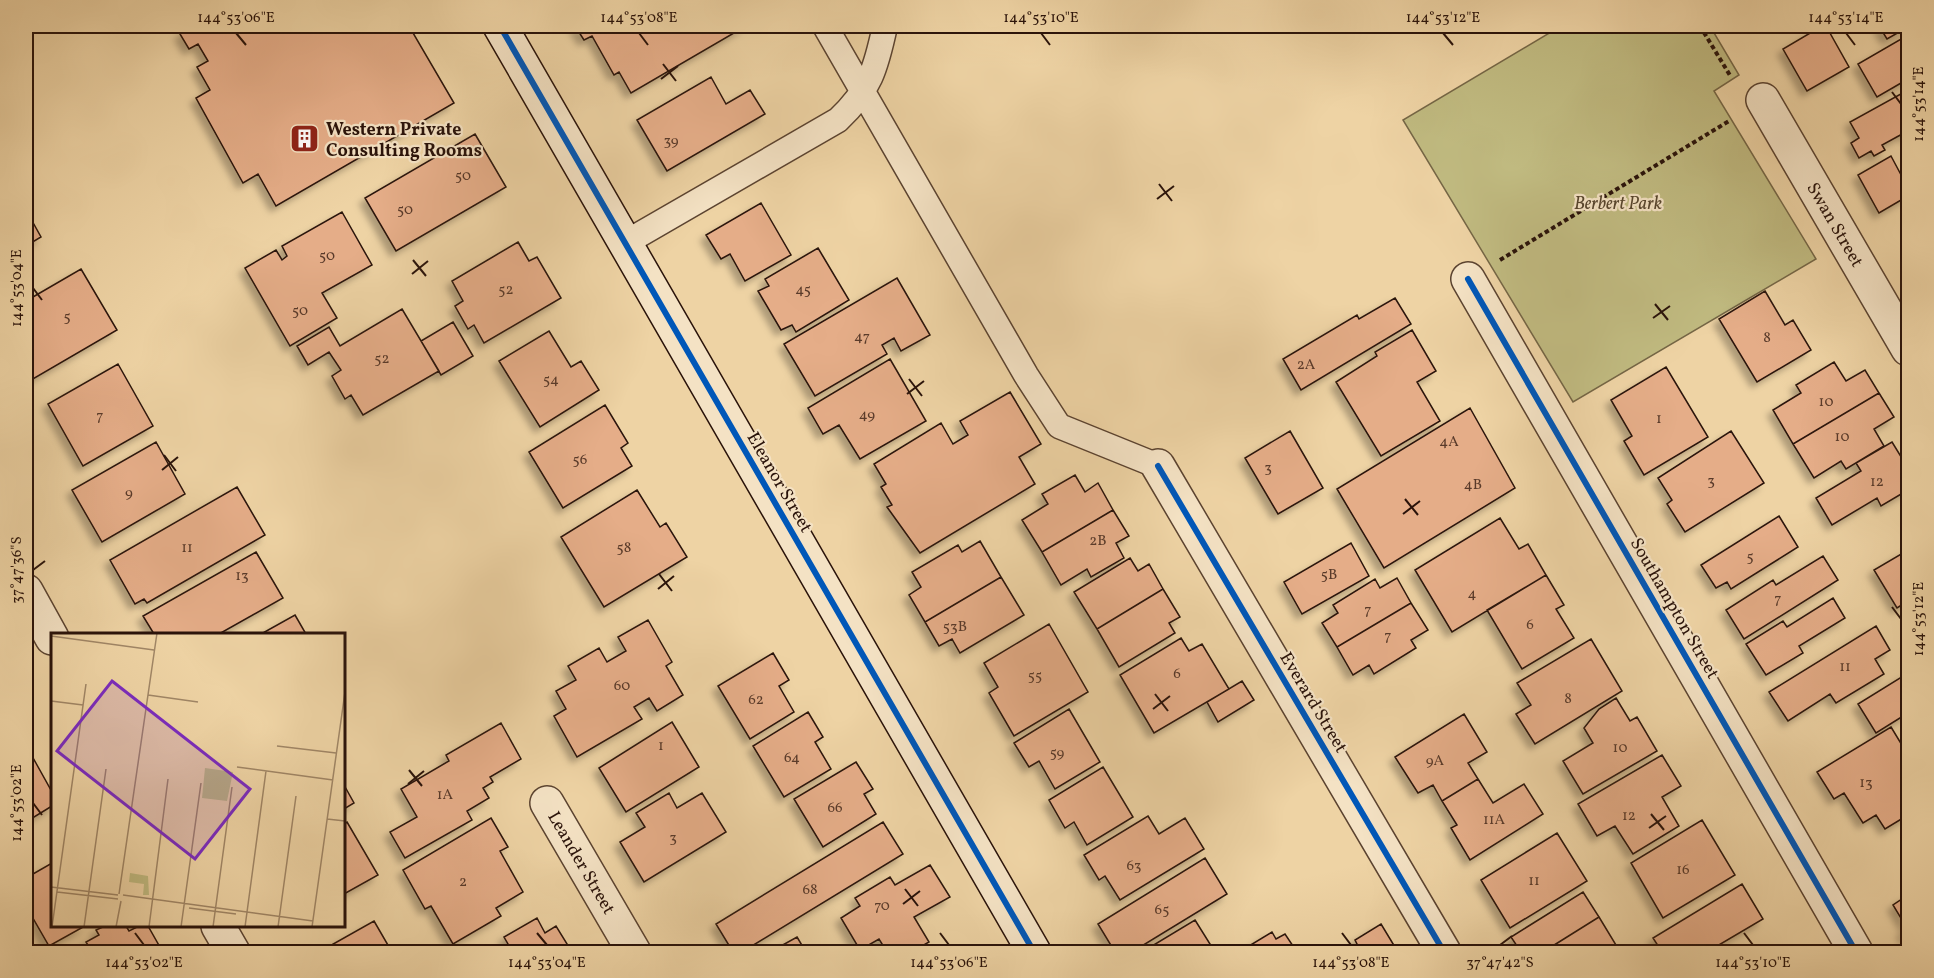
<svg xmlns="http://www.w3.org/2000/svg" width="1934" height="978" font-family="Vollkorn,serif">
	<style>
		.green { fill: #c0ba80; stroke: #756645; stroke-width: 1.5 }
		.building { fill: #e5ad88; stroke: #2a130a; stroke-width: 1.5; filter: url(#shadow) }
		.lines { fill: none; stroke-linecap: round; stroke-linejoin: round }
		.lane-casing { stroke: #5b4330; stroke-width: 27 }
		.street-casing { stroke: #5b4330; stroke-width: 36 }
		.secondary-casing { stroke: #2a130a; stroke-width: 36 }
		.path { stroke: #2a130a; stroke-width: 4; stroke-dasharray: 4.5 3; stroke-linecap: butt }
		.lane { stroke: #f4e2c4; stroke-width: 24 }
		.street { stroke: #f4e2c4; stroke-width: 33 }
		.secondary { stroke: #f4e2c4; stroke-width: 33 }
		.cycleway-casing { stroke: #f4e2c4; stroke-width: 10 }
		.cycleway { stroke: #0057b8; stroke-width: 6 }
		.ticks { fill: none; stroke: #2a130a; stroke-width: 2 }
		.labels { text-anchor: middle; stroke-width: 4.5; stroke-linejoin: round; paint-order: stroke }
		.number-label { font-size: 15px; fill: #593a2a }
		.poi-label { font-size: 18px; font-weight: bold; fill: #2a130a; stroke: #f4e2c4; text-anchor: start }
		.park-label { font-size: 18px; font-style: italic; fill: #57452d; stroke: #f4e2c4 }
		.street-label { font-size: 18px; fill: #2a130a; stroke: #f4e2c4 }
		.inset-road { fill: none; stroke: #a08666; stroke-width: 1.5 }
		.view { fill: #7b2cbf; fill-opacity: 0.15; stroke: #7b2cbf; stroke-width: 3 }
		.inset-edge { fill: none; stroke: #2a130a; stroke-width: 3 }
		.neatline { fill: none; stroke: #2a130a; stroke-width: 2 }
		.ticks-label { font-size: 15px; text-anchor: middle; fill: #2a130a }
	</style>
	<defs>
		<filter id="shadow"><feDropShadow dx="-5.5" dy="5.5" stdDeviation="3" flood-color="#0004"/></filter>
	</defs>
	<rect width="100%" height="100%" fill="#eed3a4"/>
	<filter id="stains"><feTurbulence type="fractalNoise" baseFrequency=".00333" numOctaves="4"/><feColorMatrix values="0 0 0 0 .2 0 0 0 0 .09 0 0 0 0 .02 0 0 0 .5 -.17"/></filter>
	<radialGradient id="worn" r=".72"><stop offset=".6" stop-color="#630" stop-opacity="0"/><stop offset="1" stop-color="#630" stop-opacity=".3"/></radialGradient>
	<path class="green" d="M1561 26H1710L1739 75 1714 91 1816 259 1573 402 1403 120Z"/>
	<path class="building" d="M186 26H409L454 103 276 206 258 174 243 183 196 98 210 90 197 67 208 61 198 44 189 49 180 34 189 29Z
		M575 26H746L631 93 619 72 614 75 592 36 584 40Z
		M1822 26H1826L1849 67 1807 91 1783 49Z
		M1879 26H1908V27L1887 39Z
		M1908 35V79L1877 97 1858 64Z
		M711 77 726 104 750 90 765 114 667 171 637 120Z
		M1908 90V137L1904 133 1882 145 1885 150 1874 156 1871 151 1859 158 1851 143 1859 138 1850 122Z
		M475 134 506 187 396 251 365 198Z
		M1891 156 1908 188V196L1879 213 1858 175Z
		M761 203 791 255 745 281 730 254 721 259 706 235Z
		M26 210 41 237 26 246Z
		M342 212 372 265 322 293 337 318 290 346 245 268 276 250 282 260 287 256 282 246Z
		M518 242 529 261 537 257 561 298 484 343 474 325 468 329 455 306 463 301 452 281Z
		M818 248 849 300 796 332 792 325 781 330 758 291 769 286 765 279Z
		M81 269 117 330 26 383V301Z
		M897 278 930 335 901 351 894 338 882 345 887 354 815 396 784 344Z
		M1765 291 1785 325 1793 320 1811 350 1757 382 1719 319Z
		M1395 298 1411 324 1301 390 1283 359 1357 315 1359 319Z
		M402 309 439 371 363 415 351 395 345 399 332 376 341 370 329 352 308 365 297 346 329 327 340 346Z
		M453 322 473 356 441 375 421 341Z
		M1412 330 1436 371 1417 382 1440 421 1381 456 1336 382 1377 356 1375 352Z
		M549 331 571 367 581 361 599 390 540 427 499 361Z
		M890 359 926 421 860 459 839 425 823 434 808 408Z
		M1834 362 1846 381 1865 370 1879 393 1793 444 1773 410 1801 393 1796 385Z
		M118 364 153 426 83 466 48 404Z
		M1666 367 1708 437 1644 475 1624 441 1632 436 1611 400Z
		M1010 392 1041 444 1019 457 1035 484 920 553 887 507 892 505 881 487 886 484 874 464 941 423 953 444 968 435 960 421Z
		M1879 393 1894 417 1874 429 1884 446 1846 469 1841 461 1814 478 1793 444Z
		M605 405 628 443 621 448 632 466 563 508 529 452Z
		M1470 408 1515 488 1384 568 1337 489Z
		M1290 431 1323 488 1278 514 1245 458Z
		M1731 431 1764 483 1685 532 1667 504 1672 500 1658 478Z
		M156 442 185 494 102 542 72 490Z
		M1892 442 1903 460 1908 457V490L1881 506 1877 498 1832 525 1816 498 1861 471 1856 463Z
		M1075 475 1085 492 1098 483 1113 510 1042 552 1022 520 1048 504 1042 494Z
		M237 487 265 535 147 603 144 599 135 604 110 560Z
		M637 490 660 527 666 523 687 557 604 607 561 537Z
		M1113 510 1129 536 1116 543 1124 558 1091 577 1087 569 1061 585 1042 552Z
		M1779 516 1798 547 1731 589 1727 582 1716 588 1701 565Z
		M1500 518 1519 549 1528 544 1546 575 1452 632 1415 570Z
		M980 541 1001 577 925 622 909 595 921 587 912 572 958 545 962 552Z
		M1351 543 1369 576 1302 614 1284 582Z
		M1908 550V601L1897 608 1874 570Z
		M256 552 283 598 219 634H154L143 616Z
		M1823 556 1838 580 1744 639 1726 610 1773 580 1776 585Z
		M1130 558 1138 571 1149 564 1163 589 1097 629 1074 592Z
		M1546 575 1564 605 1556 609 1574 638 1522 669 1487 610Z
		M1001 577 1024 615 960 653 952 639 939 646 925 622Z
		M1397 578 1411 603 1337 647 1322 623 1338 613 1333 605 1375 579 1380 588Z
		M1163 589 1180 617 1169 623 1175 633 1119 667 1097 629Z
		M1833 598 1845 618 1799 646 1803 653 1766 675 1746 644 1783 621 1787 627Z
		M1411 603 1428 630 1411 640 1416 648 1374 674 1369 665 1353 675 1337 647Z
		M295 615 306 634H261Z
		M648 620 672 662 666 666 683 695 657 711 649 698 634 707 642 719 577 757 554 716 566 709 556 691 576 680 568 666 599 648 607 662 626 651 618 637Z
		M1049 624 1088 692 1014 736 989 693 998 687 984 663Z
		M1876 626 1890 650 1875 659 1884 674 1836 703 1830 694 1788 721 1769 692Z
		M1181 638 1189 651 1202 644 1229 689 1154 733 1120 675Z
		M1591 639 1622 691 1535 744 1516 714 1531 705 1517 683Z
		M773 653 789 680 779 686 794 712 750 739 718 686Z
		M1908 673V713L1876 733 1858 704Z
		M1242 681 1254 700 1218 722 1207 702Z
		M1616 698 1630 721 1637 717 1657 751 1583 794 1563 761 1593 743 1584 728 1599 709Z
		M1069 709 1100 762 1055 789 1039 761 1029 767 1014 743Z
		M808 712 823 737 815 742 831 769 784 797 753 746Z
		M1464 714 1487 752 1468 763 1478 779 1442 801 1433 785 1418 793 1395 757Z
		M672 722 699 767 626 812 599 768Z
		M501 723 521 759 490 777 493 782 483 788 489 798 467 811 472 820 405 858 390 832 417 817 401 789 449 761 446 755Z
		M1891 727 1908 755V815L1885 829 1876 815 1863 823 1844 793 1834 799 1817 772Z
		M27 747 52 792V806L26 822Z
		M1662 755 1681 786 1662 797 1679 826 1633 854 1615 826 1597 836 1578 804Z
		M856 762 873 789 864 794 876 814 823 847 794 799Z
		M1103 767 1133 817 1087 845 1074 822 1065 828 1049 800Z
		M1478 779 1493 803 1524 784 1543 814 1470 860 1451 828 1457 825 1442 801Z
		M344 785 354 803 344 809Z
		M669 793 677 808 702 793 726 832 644 882 620 842 645 827 636 813Z
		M1148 816 1159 834 1185 818 1204 849 1120 900 1105 876 1099 880 1084 855Z
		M491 818 508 847 500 851 523 892 496 908 501 916 453 944 431 906 425 909 403 870Z
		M1702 820 1735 875 1663 918 1631 863Z
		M347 822 378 875 344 894V824Z
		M883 822 903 854 742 952H733L716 924Z
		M1557 833 1587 881 1510 928 1481 880Z
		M1205 858 1227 894 1132 952H1115L1098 924Z
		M52 863V926H85L49 946 26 906V878Z
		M930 865 950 897 914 917 929 942 912 952H887L879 939 860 950 841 918 860 906 855 898 890 877 895 885Z
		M1742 884 1763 919 1707 952H1662L1653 938Z
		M1583 892 1599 917 1543 952H1521L1511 937Z
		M1908 895V942L1902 932 1907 928 1893 905Z
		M1599 917 1616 945 1605 952H1543Z
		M537 918 545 933 556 926 572 952H510L512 951 504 937Z
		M1195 920 1215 952H1142Z
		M374 921 392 952H319Z
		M1381 924 1398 952H1348L1358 946 1355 940Z
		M105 926H126L129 931 139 926H148L161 949 155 952H92L86 942 99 935 96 930Z
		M1272 932 1276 939 1285 934 1297 952H1239Z
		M797 937 806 952H773L772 951Z"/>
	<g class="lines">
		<defs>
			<path id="lane" d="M825 26 1026 375 1059 426 1158 466
				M625 243 838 120C870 90 876 68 885 26"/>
			<g id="street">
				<path id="s1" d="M1763 100 1908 349"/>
				<path d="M1468 279 1856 952"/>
				<path d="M1158 466 1444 952"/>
				<path d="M26 591 52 638"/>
				<path id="s2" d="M547 803 634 952"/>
				<path d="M218 926 233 952"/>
			</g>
			<path id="secondary" d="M500 26 1034 952"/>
		</defs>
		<use href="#lane" class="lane-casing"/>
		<use href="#street" class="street-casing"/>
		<use href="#secondary" class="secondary-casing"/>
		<path class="path" d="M1700 26 1731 77
			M1500 260 1729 121"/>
		<use href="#lane" class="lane"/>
		<use href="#street" class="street"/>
		<use href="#secondary" class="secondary"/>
		<defs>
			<path id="cycleway" d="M500 26 1034 952
				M1468 279 1856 952
				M1158 466 1444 952"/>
		</defs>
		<use href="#cycleway" class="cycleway-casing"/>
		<use href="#cycleway" class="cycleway"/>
	</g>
	<path class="ticks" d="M236 33 246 45M639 33 648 45M1041 33 1050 45M1443 33 1453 45M1846 33 1855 45M663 64 676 81M661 79 678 66M1892 92 1901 104M1159 184 1172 201M1157 199 1174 186M413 260 426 276M412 274 428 261M33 288 42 300M1655 304 1668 320M1653 318 1670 306M909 379 922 396M907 394 924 381M164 455 176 471M162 470 178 457M1405 499 1418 515M1403 514 1420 501M33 570 45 561M659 574 672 591M658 589 674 576M1892 607 1901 619M1155 694 1168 711M1153 709 1170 696M409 770 422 786M408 784 424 771M33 803 42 815M1651 814 1664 830M1649 828 1666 816M905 889 918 906M903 904 920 891M135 933 144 945M537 933 547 945M940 933 949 945M1342 933 1351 945M1744 933 1753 945M1500 945 1512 936"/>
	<defs>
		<symbol id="building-square" viewBox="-11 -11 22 22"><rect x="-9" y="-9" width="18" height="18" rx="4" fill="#8f2418" stroke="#f4e2c4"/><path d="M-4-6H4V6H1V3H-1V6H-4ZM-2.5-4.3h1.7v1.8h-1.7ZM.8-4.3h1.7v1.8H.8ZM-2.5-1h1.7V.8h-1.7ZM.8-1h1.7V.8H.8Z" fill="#fff"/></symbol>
	</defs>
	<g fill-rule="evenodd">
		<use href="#building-square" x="288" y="122" width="33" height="33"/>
	</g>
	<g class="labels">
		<g class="number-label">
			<text x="671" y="145">39</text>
			<text x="463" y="180">50</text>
			<text x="405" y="214">50</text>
			<text x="327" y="260">50</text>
			<text x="506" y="294">52</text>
			<text x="803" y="294">45</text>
			<text x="300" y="315">50</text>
			<text x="67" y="321">5</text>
			<text x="862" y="341">47</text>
			<text x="1767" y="342">8</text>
			<text x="382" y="363">52</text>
			<text x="1306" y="369">2A</text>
			<text x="551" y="384">54</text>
			<text x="1826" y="406">10</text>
			<text x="867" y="419">49</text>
			<text x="100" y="420">7</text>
			<text x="1659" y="423">1</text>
			<text x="1842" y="441">10</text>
			<text x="1449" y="446">4A</text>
			<text x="580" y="464">56</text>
			<text x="1268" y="472">3</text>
			<text x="1711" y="485">3</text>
			<text x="1877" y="486">12</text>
			<text x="1473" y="489">4B</text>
			<text x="129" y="497">9</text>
			<text x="1098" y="545">2B</text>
			<text x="187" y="552">11</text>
			<text x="624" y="552">58</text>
			<text x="1750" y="561">5</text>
			<text x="1329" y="579">5B</text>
			<text x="242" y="580">13</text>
			<text x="1472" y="598">4</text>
			<text x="1778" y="603">7</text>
			<text x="1368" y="614">7</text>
			<text x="1530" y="629">6</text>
			<text x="955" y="631">53B</text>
			<text x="1388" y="640">7</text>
			<text x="1845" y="671">11</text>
			<text x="1177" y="678">6</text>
			<text x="1035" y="680">55</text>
			<text x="622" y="690">60</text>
			<text x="1568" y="703">8</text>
			<text x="756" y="704">62</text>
			<text x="661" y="750">1</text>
			<text x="1620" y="752">10</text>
			<text x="1057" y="757">59</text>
			<text x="792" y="762">64</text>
			<text x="1435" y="765">9A</text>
			<text x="1866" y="787">13</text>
			<text x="445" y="799">1A</text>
			<text x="835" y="812">66</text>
			<text x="1629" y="820">12</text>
			<text x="1494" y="824">11A</text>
			<text x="673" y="842">3</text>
			<text x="1134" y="870">63</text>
			<text x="1683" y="874">16</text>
			<text x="1534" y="885">11</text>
			<text x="463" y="886">2</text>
			<text x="810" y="894">68</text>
			<text x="882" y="910">70</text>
			<text x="1162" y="914">65</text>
		</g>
		<g class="poi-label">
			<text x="326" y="135">Western Private<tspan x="326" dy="21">Consulting Rooms</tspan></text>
		</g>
		<g class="park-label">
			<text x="1618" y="209">Berbert Park</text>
		</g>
		<g class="street-label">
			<text dy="6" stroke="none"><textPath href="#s1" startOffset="144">Swan Street</textPath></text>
			<text transform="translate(780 482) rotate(60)" y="6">Eleanor Street</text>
			<text transform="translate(1675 608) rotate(60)" y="6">Southampton Street</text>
			<text transform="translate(1314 702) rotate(59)" y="6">Everard Street</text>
			<text dy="6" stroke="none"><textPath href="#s2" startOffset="69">Leander Street</textPath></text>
		</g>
	</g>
	<g transform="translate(51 633)">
		<rect width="294" height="294" fill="#eed3a4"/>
		<path d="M154 135 182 139 176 168 151 165ZM79 240 97 243 98 262H92L93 251 78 249Z" fill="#c0ba80"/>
		<path class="inset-road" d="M0 3 103 17M97 62 147 69M0 68 32 72M226 113 285 120M186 134 282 147M276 186 294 188M0 254 67 262M6 259 67 266M68 261 106 0M72 262 262 288M138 275 185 281M1 294 35 51M33 294 55 136M65 294 70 268M98 294 117 146M130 294 150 150M162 294 181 154M194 294 215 138M227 294 245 163M261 294 294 59"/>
		<path class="view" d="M61 48 199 156 144 226 6 118Z"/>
		<rect width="294" height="294" class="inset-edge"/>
	</g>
	<rect width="1934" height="978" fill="none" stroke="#eed3a4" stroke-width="66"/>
	<rect x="33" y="33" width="1868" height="912" class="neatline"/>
	<g class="ticks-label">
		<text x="236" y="22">144°53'06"E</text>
		<text x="639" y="22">144°53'08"E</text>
		<text x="1041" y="22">144°53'10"E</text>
		<text x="1443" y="22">144°53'12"E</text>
		<text x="1846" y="22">144°53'14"E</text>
		<text transform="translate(1918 104) rotate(-90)" y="5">144°53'14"E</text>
		<text transform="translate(16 288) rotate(-90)" y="5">144°53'04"E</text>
		<text transform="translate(16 570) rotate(-90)" y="5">37°47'36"S</text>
		<text transform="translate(1918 619) rotate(-90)" y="5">144°53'12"E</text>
		<text transform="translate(16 803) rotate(-90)" y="5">144°53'02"E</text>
		<text x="144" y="967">144°53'02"E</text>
		<text x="547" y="967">144°53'04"E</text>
		<text x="949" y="967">144°53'06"E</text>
		<text x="1351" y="967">144°53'08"E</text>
		<text x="1500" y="967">37°47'42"S</text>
		<text x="1753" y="967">144°53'10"E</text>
	</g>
	<rect width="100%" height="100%" filter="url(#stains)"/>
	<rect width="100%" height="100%" fill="url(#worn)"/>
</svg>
